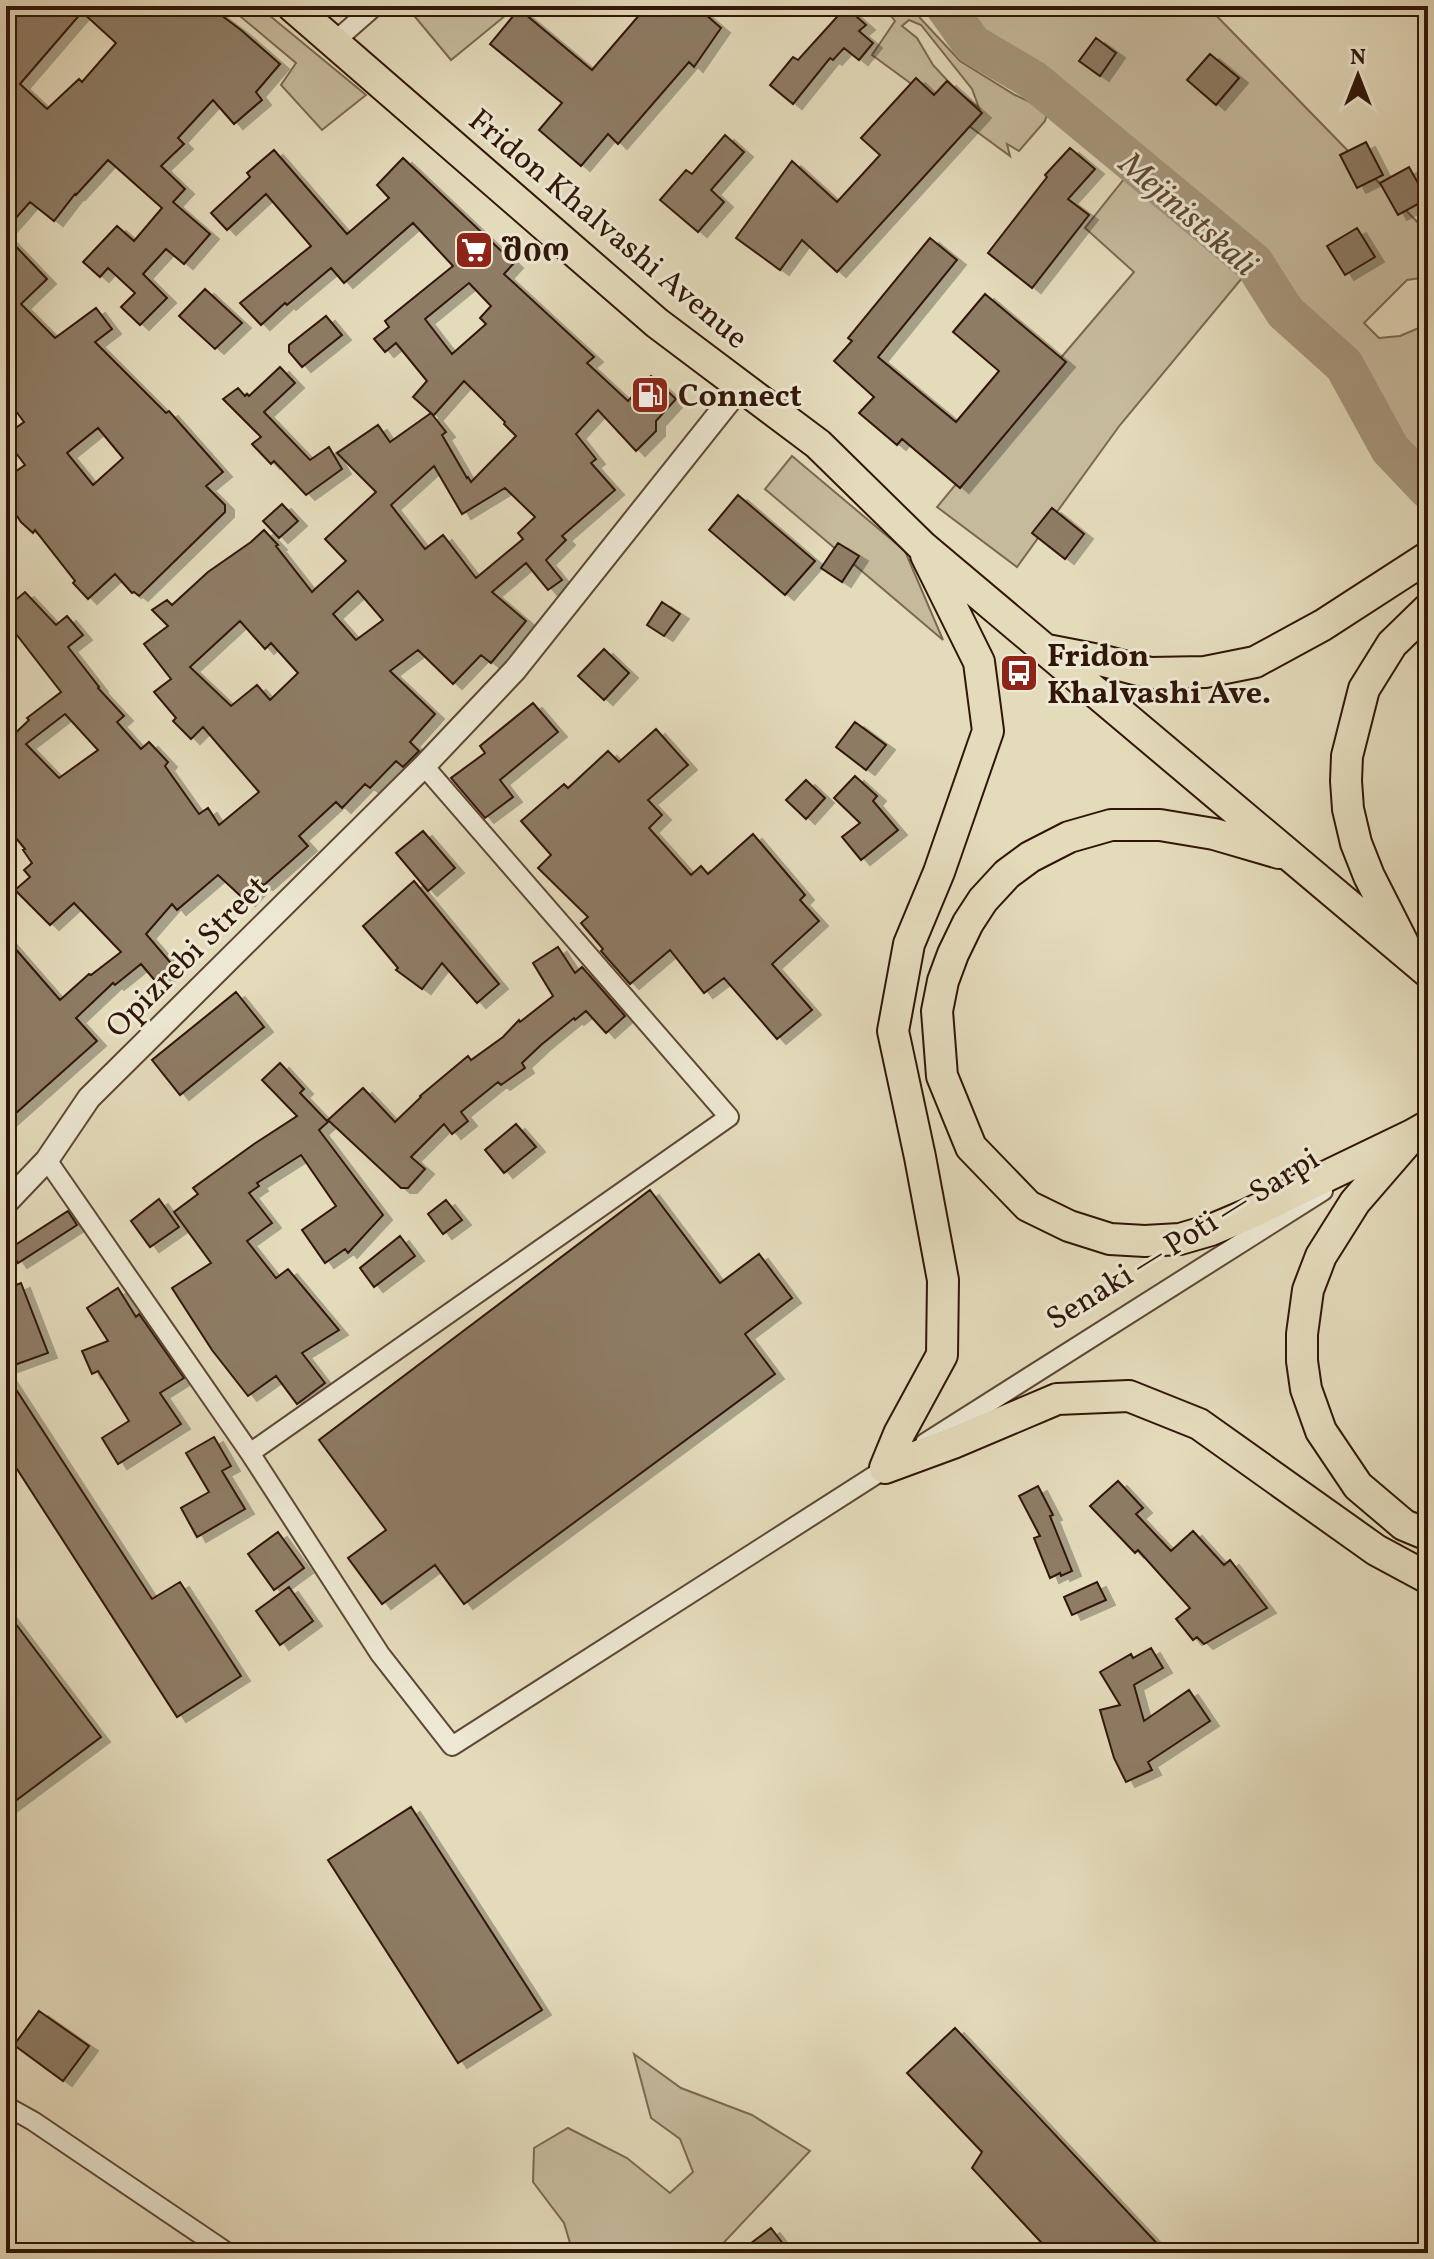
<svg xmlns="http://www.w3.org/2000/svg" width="1434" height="2259" font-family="Vollkorn,'Noto Serif Georgian',serif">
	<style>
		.green { fill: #c6ba9d; stroke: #7c6852; stroke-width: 2; fill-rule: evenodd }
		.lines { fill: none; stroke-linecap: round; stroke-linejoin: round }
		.river { stroke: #a7987e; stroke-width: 40 }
		.building { fill: #8e7c65; stroke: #311608; stroke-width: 2; fill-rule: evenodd; filter: url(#shadow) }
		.minor-casing { stroke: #5e4735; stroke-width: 22 }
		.tertiary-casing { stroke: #5e4735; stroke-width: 26 }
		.trunk-casing { stroke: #311608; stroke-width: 34 }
		.minor { stroke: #ede8d3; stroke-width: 18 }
		.tertiary { stroke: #ede8d3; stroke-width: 22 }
		.trunk { stroke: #e4dbbb; stroke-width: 30 }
		.labels { text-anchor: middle; stroke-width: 6; stroke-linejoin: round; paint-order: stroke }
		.street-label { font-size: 32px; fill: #311608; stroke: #ede8d3 }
		.poi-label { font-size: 32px; font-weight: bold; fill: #311608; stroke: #ede8d3; text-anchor: start }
		.water-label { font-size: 34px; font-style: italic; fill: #604a37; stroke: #ede8d3 }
	</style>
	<defs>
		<filter id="shadow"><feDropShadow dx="9" dy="5" stdDeviation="0" flood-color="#0004"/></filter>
	</defs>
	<rect width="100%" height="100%" fill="#e4dbbb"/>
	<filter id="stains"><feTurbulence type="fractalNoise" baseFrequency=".0025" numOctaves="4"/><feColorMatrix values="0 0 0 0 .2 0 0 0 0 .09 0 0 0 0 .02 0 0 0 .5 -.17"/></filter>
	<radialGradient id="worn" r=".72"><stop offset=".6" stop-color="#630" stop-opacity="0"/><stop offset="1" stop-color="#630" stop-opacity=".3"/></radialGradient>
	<path class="green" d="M228 6H258L366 95 322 130 281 85 296 63Z
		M406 6H517L451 60Z
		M883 6H914L920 18 960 61 1015 95 1028 101 1047 114 1045 121 1019 151 1007 144 1010 156 872 55 895 21ZM909 20 921 25 972 89 979 108 957 91 933 65 917 38 902 26Z
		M974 6H1207L1428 233V277L1407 280 1364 323 1379 338 1400 336 1428 324V461L1391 429 1355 354 1316 323 1284 277 1059 88 973 31Z
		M1128 174 1174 202 1247 272 1120 425 1017 567 937 507 1053 367 1134 272 1085 228Z
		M792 456 905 551 943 640 765 489Z
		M634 2054 681 2088 752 2115 810 2151 714 2253H573L564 2223 533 2182 534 2148 568 2128 627 2158 670 2193 693 2172 680 2139 651 2118Z"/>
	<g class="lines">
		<path class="river" d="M945 6 972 44 1033 80 1254 263 1285 312 1344 365 1390 449 1428 489"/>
	</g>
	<path class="building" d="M22 6H209L241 30 280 64 256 92 262 100 234 124 213 100 178 138 184 144 161 166 185 189 173 202 210 234 184 264 166 249 143 274 167 298 140 325 121 307 135 293 108 268 100 277 83 262 117 226 134 241 162 208 108 160 76 195 75 194 54 221 30 202 6 229V25ZM82 12 116 43 82 82 79 79 47 109 20 84Z
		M647 6H696L721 28 694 67 689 62 618 144 608 134 581 166 539 130 562 103 490 44 519 9 592 70Z
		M846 7 866 25 859 31 873 43 859 60 844 48 833 60 830 58 793 104 770 85 793 57 798 60Z
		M1096 38 1116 53 1100 76 1079 61Z
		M1210 54 1239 78 1216 105 1187 80Z
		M916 78 934 95 947 81 982 113 837 272 802 240 780 270 736 238 792 161 837 202 880 155 861 138Z
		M725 135 744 152 711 190 724 202 698 232 660 200 686 170 692 174Z
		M1366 142 1383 175 1357 188 1340 155Z
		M1070 148 1095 169 1068 199 1089 215 1032 288 988 253 1047 177 1045 175Z
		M274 150 347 234 389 198 377 185 403 158 514 263 504 274 594 357 587 363 628 401 651 376 676 399 656 421V431L636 451 598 410 576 434 596 459 591 463 615 490 562 536 566 540 546 560 562 580 548 590 526 563 492 592 526 621 491 663 481 655 453 684 418 650 390 671 435 714 410 742 419 751 403 767 396 761 370 788 365 784 342 808 336 802 299 836 308 846 264 885 262 884 246 901 218 875 177 910 172 904 146 934 175 968 157 983 141 964 115 985 113 983 76 1018 97 1041 6 1122V1035L14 1028 6 1018V938L60 1000 89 974 91 975 121 952 74 903 50 925 15 890 30 877 24 870 32 863 23 850 25 849 6 826V742L29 720 27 718 61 692 6 621V608L25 592 56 625 67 616 83 635 68 647 99 687 98 688 124 716 117 722 141 749 149 742 168 762 165 766 199 814 208 808 219 825 259 792 203 727 191 739 173 721 176 718 154 692 171 679 144 644 168 626 152 610 167 600 172 605 208 572 251 542 264 530 278 545 276 546 312 592 314 590 346 561 325 539 376 492 337 453 378 425 390 442 431 413 413 397 427 381 396 343 385 352 374 339 389 327 385 321 453 266 413 223 344 283 331 268 287 305 285 303 261 325 240 303 311 246 266 194 227 230 211 213 250 177 247 173ZM469 283 491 306 480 318 486 324 452 354 425 319ZM464 381 505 422 504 424 516 436 471 482 468 477 467 478 442 435 446 432 431 413 434 415ZM434 466 462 514 505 488 535 517 518 533 523 539 476 578 443 535 425 549 391 505ZM358 591 383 620 356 640 333 614ZM240 621 265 649 271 643 298 673 270 700 257 685 231 706 190 667ZM65 714 98 750 59 778 26 744Z
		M1409 167 1427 199 1398 215 1380 183Z
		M1357 228 1375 257 1345 275 1327 246Z
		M6 236 47 279 21 304 55 338 96 308 112 329 95 342 166 413 169 411 223 472 206 486 225 505V512L139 596 134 592 132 593 115 574 88 599 73 583 75 581 35 530 33 533 21 522 6 500V478L25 465 6 440V435L24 422 6 398ZM98 428 123 458 93 485 67 453Z
		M930 238 957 260 878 357 956 422 999 371 953 332 985 294 1066 362 960 488 902 439 897 445 859 413 874 397 834 361 852 341 848 338Z
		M205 289 242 323 215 349 179 316Z
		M326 316 342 335 302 367 289 352V345Z
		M280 367 295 383 264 412 310 460 329 447 342 469 306 495 274 461 271 464 252 444 261 437 223 399 238 388 245 396 247 394 249 396Z
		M738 495 815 561 785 595 709 530Z
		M282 504 298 521 279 538 263 521Z
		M1052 508 1084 534 1065 559 1032 533Z
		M838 543 859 556 842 582 821 568Z
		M662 602 680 614 664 636 647 625Z
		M604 649 629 673 604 700 578 676Z
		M533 703 558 732 500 780 513 797 485 818 451 778 485 753 480 746Z
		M855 722 886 745 866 770 836 747Z
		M656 729 688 765 648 800 662 815 649 828 691 875 701 866 708 874 753 834 805 895 800 900 819 921 772 964 812 1010 777 1039 724 978 704 993 670 950 630 984 601 951 603 949 581 923 588 917 538 868 551 855 521 821 564 784 568 788 608 751 619 762Z
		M855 776 877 796 873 801 898 830 861 860 842 837 860 823 834 798Z
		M806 780 825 798 806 819 786 800Z
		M423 831 455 868 428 891 396 853Z
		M414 881 499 984 477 1003 442 963 422 989 396 970 398 968 363 926Z
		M558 947 575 973 582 967 625 1016 606 1033 586 1011 575 1020 574 1018 541 1045 522 1063 525 1068 501 1085 498 1082 461 1112 468 1121 452 1134 444 1124 411 1157 425 1169 408 1188H401L328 1120 363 1088 395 1122 421 1097 420 1096 468 1056 471 1060 503 1037 519 1020 520 1022 553 996 533 963Z
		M236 992 264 1027 180 1095 152 1060Z
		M280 1063 304 1089 300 1093 328 1122 319 1130 383 1215 348 1253 345 1249 325 1263 302 1230 336 1206 301 1155 257 1183 259 1186 249 1193 272 1223 247 1241 276 1278 288 1269 339 1330 302 1353 325 1383 297 1404 276 1376 248 1396 212 1350 172 1288 211 1263 174 1212 198 1194 193 1188 254 1144 297 1116 262 1080Z
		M516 1124 536 1147 504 1173 485 1150Z
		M650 1190 720 1283 759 1254 792 1298 745 1334 775 1374 464 1604 435 1565 382 1604 348 1558 386 1530 319 1440Z
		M159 1199 179 1227 150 1247 131 1221Z
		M446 1200 462 1220 443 1234 428 1214Z
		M68 1211 77 1225 18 1263 9 1249Z
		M400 1236 415 1256 374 1287 360 1268Z
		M21 1283 48 1353 6 1368V1289Z
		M118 1288 136 1317 139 1314 184 1378 160 1393 181 1424 118 1464 102 1438 129 1421 98 1371 92 1374 82 1351 108 1341 87 1308Z
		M6 1374 152 1599 180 1582 241 1676 177 1717 6 1452Z
		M214 1437 231 1466 222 1471 245 1509 197 1537 181 1508 209 1492 186 1453Z
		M1118 1481 1143 1508 1136 1514 1171 1551 1193 1531 1224 1565 1230 1560 1267 1608 1204 1644 1197 1637 1193 1640 1176 1619 1190 1608 1138 1550 1135 1553 1090 1506Z
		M1038 1486 1053 1515 1050 1516 1072 1571 1061 1576 1060 1573 1050 1578 1034 1538 1040 1536 1019 1496Z
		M278 1532 304 1568 274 1590 248 1554Z
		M1097 1582 1106 1600 1072 1615 1064 1597Z
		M289 1587 313 1621 280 1645 256 1611Z
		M6 1611 101 1737 6 1808Z
		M1151 1648 1163 1668 1134 1685 1144 1721 1189 1690 1210 1721 1148 1762 1152 1770 1126 1782 1114 1758 1100 1710 1120 1705 1100 1672 1131 1654 1133 1658Z
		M411 1807 542 2010 458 2063 328 1860Z
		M39 2011 89 2046 63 2081 14 2045Z
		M955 2028 1166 2253H1051L972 2168 982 2152 907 2073Z
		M771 2228 790 2253H738Z"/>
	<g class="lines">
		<defs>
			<path id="minor" d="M334 42 375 6
				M47 1160 250 1453 380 1654 452 1746 894 1463
				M925 1443 1323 1191
				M250 1453 729 1117 424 766
				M6 2106 33 2121 228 2253"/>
			<path id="tertiary" d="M6 1203 47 1160 89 1098 424 766 515 670 742 385"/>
			<path id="trunk" d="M292 6 657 323 818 444 922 546 1428 972
				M1047 650 1104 661 1150 673 1205 672 1255 662 1323 625 1428 557
				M1279 853 1214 834 1160 825H1111L1069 837 1030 857 1007 874 983 900 968 923 953 954 943 981 937 1011 942 1076 971 1147 1028 1206 1069 1226 1110 1239 1145 1241 1180 1239 1211 1230 1244 1216 1412 1135 1428 1126
				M1403 943 1369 876 1356 843 1348 809 1346 781 1347 756 1364 689 1392 644 1428 609
				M1406 1143 1355 1202 1321 1256 1308 1290 1302 1334V1361L1306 1389 1321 1431 1358 1486 1404 1525 1428 1535
				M885 1468 899 1434 942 1355 943 1280 920 1157 893 1031 909 944 939 872 988 731 979 662 926 555
				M885 1468 953 1443 1057 1399 1129 1396 1199 1424 1376 1550 1428 1578"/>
		</defs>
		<use href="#minor" class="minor-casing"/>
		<use href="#tertiary" class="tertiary-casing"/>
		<use href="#trunk" class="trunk-casing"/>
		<use href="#minor" class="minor"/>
		<use href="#tertiary" class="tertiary"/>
		<use href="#trunk" class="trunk"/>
	</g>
	<defs>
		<symbol id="supermarket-square" viewBox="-11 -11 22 22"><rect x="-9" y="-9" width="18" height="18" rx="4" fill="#8f2418" stroke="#ede8d3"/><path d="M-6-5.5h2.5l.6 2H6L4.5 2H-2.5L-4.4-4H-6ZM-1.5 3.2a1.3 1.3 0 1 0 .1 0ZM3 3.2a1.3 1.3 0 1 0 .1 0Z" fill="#fff"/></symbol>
		<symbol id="fuel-square" viewBox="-11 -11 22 22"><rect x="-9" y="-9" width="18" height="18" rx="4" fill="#8f2418" stroke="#ede8d3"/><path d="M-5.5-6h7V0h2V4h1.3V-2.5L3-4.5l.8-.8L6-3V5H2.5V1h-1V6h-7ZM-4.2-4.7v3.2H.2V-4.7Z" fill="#fff"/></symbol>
		<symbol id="bus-square" viewBox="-11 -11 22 22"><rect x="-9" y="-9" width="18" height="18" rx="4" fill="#8f2418" stroke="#ede8d3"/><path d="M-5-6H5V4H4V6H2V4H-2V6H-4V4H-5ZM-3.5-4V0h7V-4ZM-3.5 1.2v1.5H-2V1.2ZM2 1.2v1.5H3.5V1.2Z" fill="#fff"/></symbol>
	</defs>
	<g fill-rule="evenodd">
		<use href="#supermarket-square" x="452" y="228" width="44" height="44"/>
		<use href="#fuel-square" x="628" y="373" width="44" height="44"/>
		<use href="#bus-square" x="997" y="651" width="44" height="44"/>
	</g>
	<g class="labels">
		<g class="street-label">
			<text transform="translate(609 228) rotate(40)" y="11">Fridon Khalvashi Avenue</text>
			<text transform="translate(186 956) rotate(-45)" y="11">Opizrebi Street</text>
			<text transform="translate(1182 1238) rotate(-32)" y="11">Senaki — Poti — Sarpi</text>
		</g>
		<g class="poi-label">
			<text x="502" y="261">შიო</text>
			<text x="678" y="406">Connect</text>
			<text x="1047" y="666">Fridon<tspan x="1047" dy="37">Khalvashi Ave.</tspan></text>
		</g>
		<g class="water-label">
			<text transform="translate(1189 213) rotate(41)" y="12">Mejinistskali</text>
		</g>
	</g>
	<rect width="1434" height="2259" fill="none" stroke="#e4dbbb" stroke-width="32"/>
	<rect x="8" y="8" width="1418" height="2243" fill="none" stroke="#311608" stroke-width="4"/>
	<rect x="16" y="16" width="1402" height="2227" fill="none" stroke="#311608" stroke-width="2"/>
	<g transform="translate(1358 76)" stroke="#ede8d3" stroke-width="6" paint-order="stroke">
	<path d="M0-6L14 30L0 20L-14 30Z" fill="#311608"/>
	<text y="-12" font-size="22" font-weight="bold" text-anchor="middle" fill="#311608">N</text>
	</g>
	<rect width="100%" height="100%" filter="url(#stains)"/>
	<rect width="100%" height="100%" fill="url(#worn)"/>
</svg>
